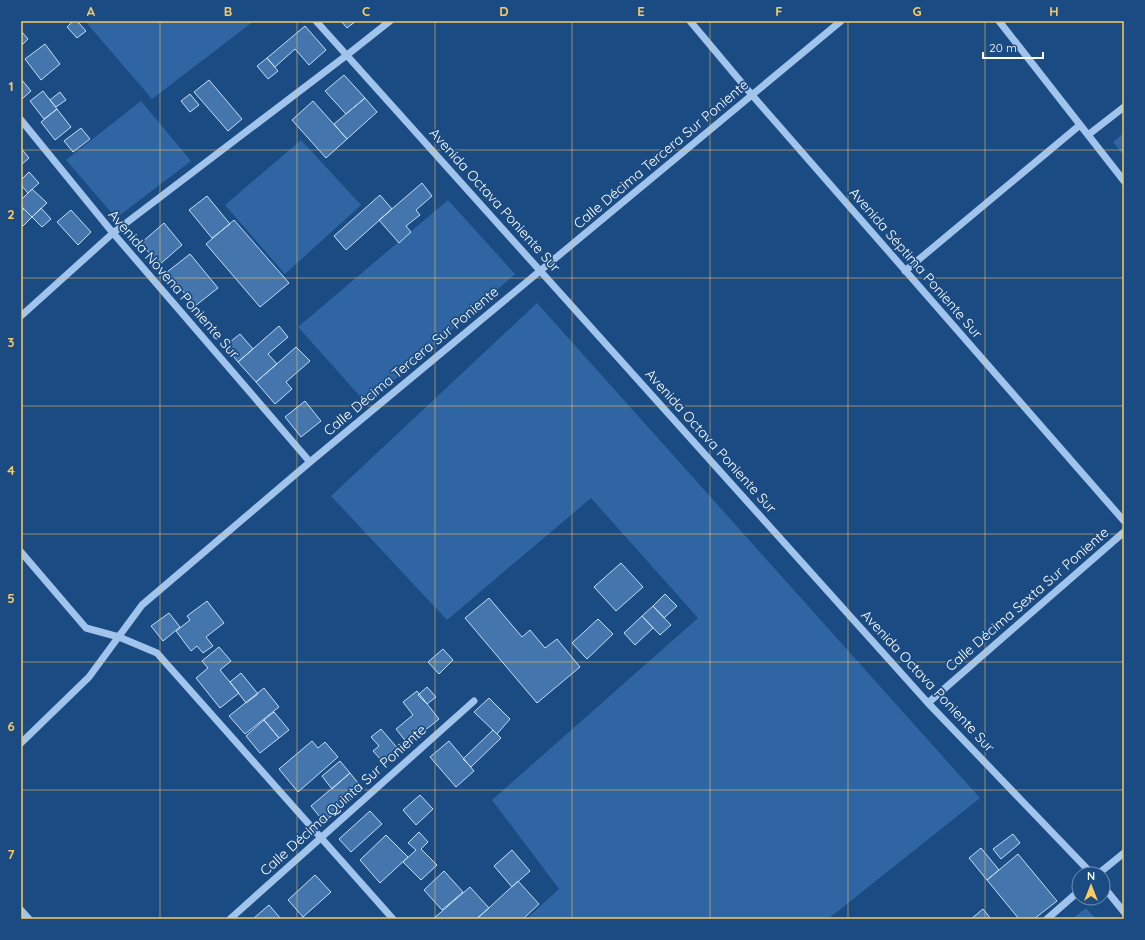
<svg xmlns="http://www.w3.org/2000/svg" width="1145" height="940" font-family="Quicksand,sans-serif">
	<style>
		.green { fill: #2e65a2 }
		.building { fill: #4475ac; stroke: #c5ddf8 }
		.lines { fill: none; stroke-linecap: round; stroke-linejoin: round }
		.minor { stroke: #a0c4eb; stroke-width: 7 }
		.grid { fill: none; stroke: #fccb5d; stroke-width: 1; stroke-opacity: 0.55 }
		.labels { text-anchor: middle; stroke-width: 3.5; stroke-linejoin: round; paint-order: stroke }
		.street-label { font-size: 14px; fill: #fff; stroke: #1b4b83 }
		.neatline { fill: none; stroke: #fccb5d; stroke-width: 1.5 }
		.grid-label { font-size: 13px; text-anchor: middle; font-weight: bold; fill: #fccb5d }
	</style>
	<rect width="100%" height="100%" fill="#1b4b83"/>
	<path class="green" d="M85 21H254L152 99Z
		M141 101 191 161 116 218 66 160Z
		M1124 133V156L1113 142Z
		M301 140 361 205 285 274 225 205Z
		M448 200 515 274 367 404 298 327Z
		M537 303 980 798 828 919H526L559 889 492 800 698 618 591 498 447 620 331 496Z
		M1086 908 1096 919H1072Z"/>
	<path class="building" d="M73 21H77L86 31 77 38 67 27Z
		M341 21H356L347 28Z
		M305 26 326 50 309 65 295 49 275 67 267 58Z
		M21 31 28 39 21 46Z
		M45 44 60 64 41 80 25 59Z
		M267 58 278 71 268 79 257 66Z
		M344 75 365 98 346 114 325 91Z
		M21 79 31 91 22 99 21 98Z
		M209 80 242 119 228 131 194 92Z
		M43 91 57 109 44 119 30 101Z
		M60 92 66 100 56 107 50 100Z
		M190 94 199 105 190 112 181 101Z
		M365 98 377 112 347 139 334 124Z
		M313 101 347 139 326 158 292 120Z
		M57 109 71 127 55 140 41 122Z
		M81 128 90 139 73 152 64 141Z
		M21 148 29 158 21 165Z
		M29 172 39 183 28 193 21 185V180Z
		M422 183 432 196 416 210 420 215 406 226 411 232 399 243 379 220Z
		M32 189 47 203 32 217 21 206V200Z
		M380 195 392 209 346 250 334 236Z
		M207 196 230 224 212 238 189 210Z
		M41 208 51 219 42 227 32 217Z
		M24 209 32 217 23 226 21 224V211Z
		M71 210 91 232 78 245 57 222Z
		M234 220 289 283 260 307 206 244Z
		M164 223 182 245 159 265 141 243Z
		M190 254 218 288 195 306 167 272Z
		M279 326 288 337 268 354 277 364 256 382 238 362Z
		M240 334 253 349 238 362 225 346Z
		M296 347 310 361 286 382 292 389 275 404 256 382Z
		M305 401 321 421 301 437 285 417Z
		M621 563 643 587 616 611 594 587Z
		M665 594 677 606 664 618 653 606Z
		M489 598 522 637 530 630 545 648 557 639 580 667 537 703 465 618Z
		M207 601 224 623 206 637 213 646 203 653 197 646 191 651 176 631 190 620 187 616Z
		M653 606 671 625 660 635 642 616Z
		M169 613 180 627 163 641 151 626Z
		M642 616 653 628 635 645 624 633Z
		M598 619 613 634 587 659 572 643Z
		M219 647 231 661 220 670 239 693 220 708 196 678 208 668 202 661Z
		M443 649 453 660 439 674 428 662Z
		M241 673 258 694 246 703 230 682Z
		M427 687 436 697 427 704 418 695Z
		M264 688 279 707 245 734 229 716Z
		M417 691 439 719 408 744 396 729 413 715 403 702Z
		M489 698 510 719 497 734 474 712Z
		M274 712 289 730 279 738 264 720Z
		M264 720 279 738 260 753 246 736Z
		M381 729 399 750 384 763 373 751 379 746 371 737Z
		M493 730 501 738 471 767 463 759Z
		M312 741 318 748 325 742 338 757 298 792 279 769Z
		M449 741 474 771 456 787 430 757Z
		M340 761 350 773 332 789 322 776Z
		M350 773 363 789 324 822 311 806Z
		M420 795 433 809 416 825 403 810Z
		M370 811 382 824 351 852 339 839Z
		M419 832 428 842 421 849 437 865 421 880 403 862 416 850 408 843Z
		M1013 834 1020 843 1001 859 993 849Z
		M386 835 408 857 380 883 360 860Z
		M981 848 999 870 987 880 969 858Z
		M512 850 530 871 512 887 494 866Z
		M1018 854 1057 901 1034 919H1019L987 880Z
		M444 871 463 892 442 910 424 890Z
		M315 875 331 892 303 917 288 900Z
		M518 881 539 904 523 919H479L478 918Z
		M470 887 489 908 476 919H433Z
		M269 905 281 919H255L254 918Z
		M983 909 991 919H971Z"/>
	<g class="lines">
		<path class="minor" d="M316 21 928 703 1092 874
			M690 21 752 95 1124 521
			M999 21 1124 181
			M21 120 113 233 310 462
			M1088 135 1124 107
			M905 271 1080 125
			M21 316 113 233 347 55 390 21
			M21 552 86 628 119 637 157 653 393 919
			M928 703 1124 532
			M21 743 89 677 142 605 310 462 841 21
			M1098 874 1124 853
			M1103 886 1124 912
			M21 910 29 919
			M230 919 474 701
			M1047 919 1079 891"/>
	</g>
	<path class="grid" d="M160 21V919M297 21V919M435 21V919M572 21V919M710 21V919M848 21V919M985 21V919M21 150H1124M21 278H1124M21 406H1124M21 534H1124M21 662H1124M21 790H1124"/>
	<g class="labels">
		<g class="street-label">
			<text transform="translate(661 154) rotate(-40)" y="5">Calle Décima Tercera Sur Poniente</text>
			<text transform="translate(495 200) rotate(48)" y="5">Avenida Octava Poniente Sur</text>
			<text transform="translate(916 263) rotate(49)" y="5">Avenida Séptima Poniente Sur</text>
			<text transform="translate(174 284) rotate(49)" y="5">Avenida Novena Poniente Sur</text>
			<text transform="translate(411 361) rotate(-40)" y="5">Calle Décima Tercera Sur Poniente</text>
			<text transform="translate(711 441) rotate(48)" y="5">Avenida Octava Poniente Sur</text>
			<text transform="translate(1027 599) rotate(-41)" y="5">Calle Décima Sexta Sur Poniente</text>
			<text transform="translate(928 681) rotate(47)" y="5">Avenida Octava Poniente Sur</text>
			<text transform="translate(343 800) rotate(-42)" y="5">Calle Décima Quinta Sur Poniente</text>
		</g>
	</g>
	<rect width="1145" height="940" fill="none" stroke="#1b4b83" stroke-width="44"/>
	<g transform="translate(1091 886)"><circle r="19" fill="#1b4b83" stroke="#7693b5"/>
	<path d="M0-3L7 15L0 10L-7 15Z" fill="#fccb5d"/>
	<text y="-6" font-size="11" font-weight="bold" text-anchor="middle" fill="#ffffff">N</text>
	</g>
	<path d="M983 52v6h60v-6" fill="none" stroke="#ffffff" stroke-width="2"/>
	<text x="989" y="52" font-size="12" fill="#ffffff" stroke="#1b4b83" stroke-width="3" paint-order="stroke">20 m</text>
	<rect x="22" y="22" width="1101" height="896" class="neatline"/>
	<g class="grid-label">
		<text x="91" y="16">A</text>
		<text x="228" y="16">B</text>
		<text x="366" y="16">C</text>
		<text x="504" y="16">D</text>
		<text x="641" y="16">E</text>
		<text x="779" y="16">F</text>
		<text x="917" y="16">G</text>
		<text x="1054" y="16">H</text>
		<text x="11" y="91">1</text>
		<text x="11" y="219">2</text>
		<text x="11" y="347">3</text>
		<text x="11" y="475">4</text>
		<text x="11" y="603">5</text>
		<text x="11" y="731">6</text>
		<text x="11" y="859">7</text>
	</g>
</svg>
